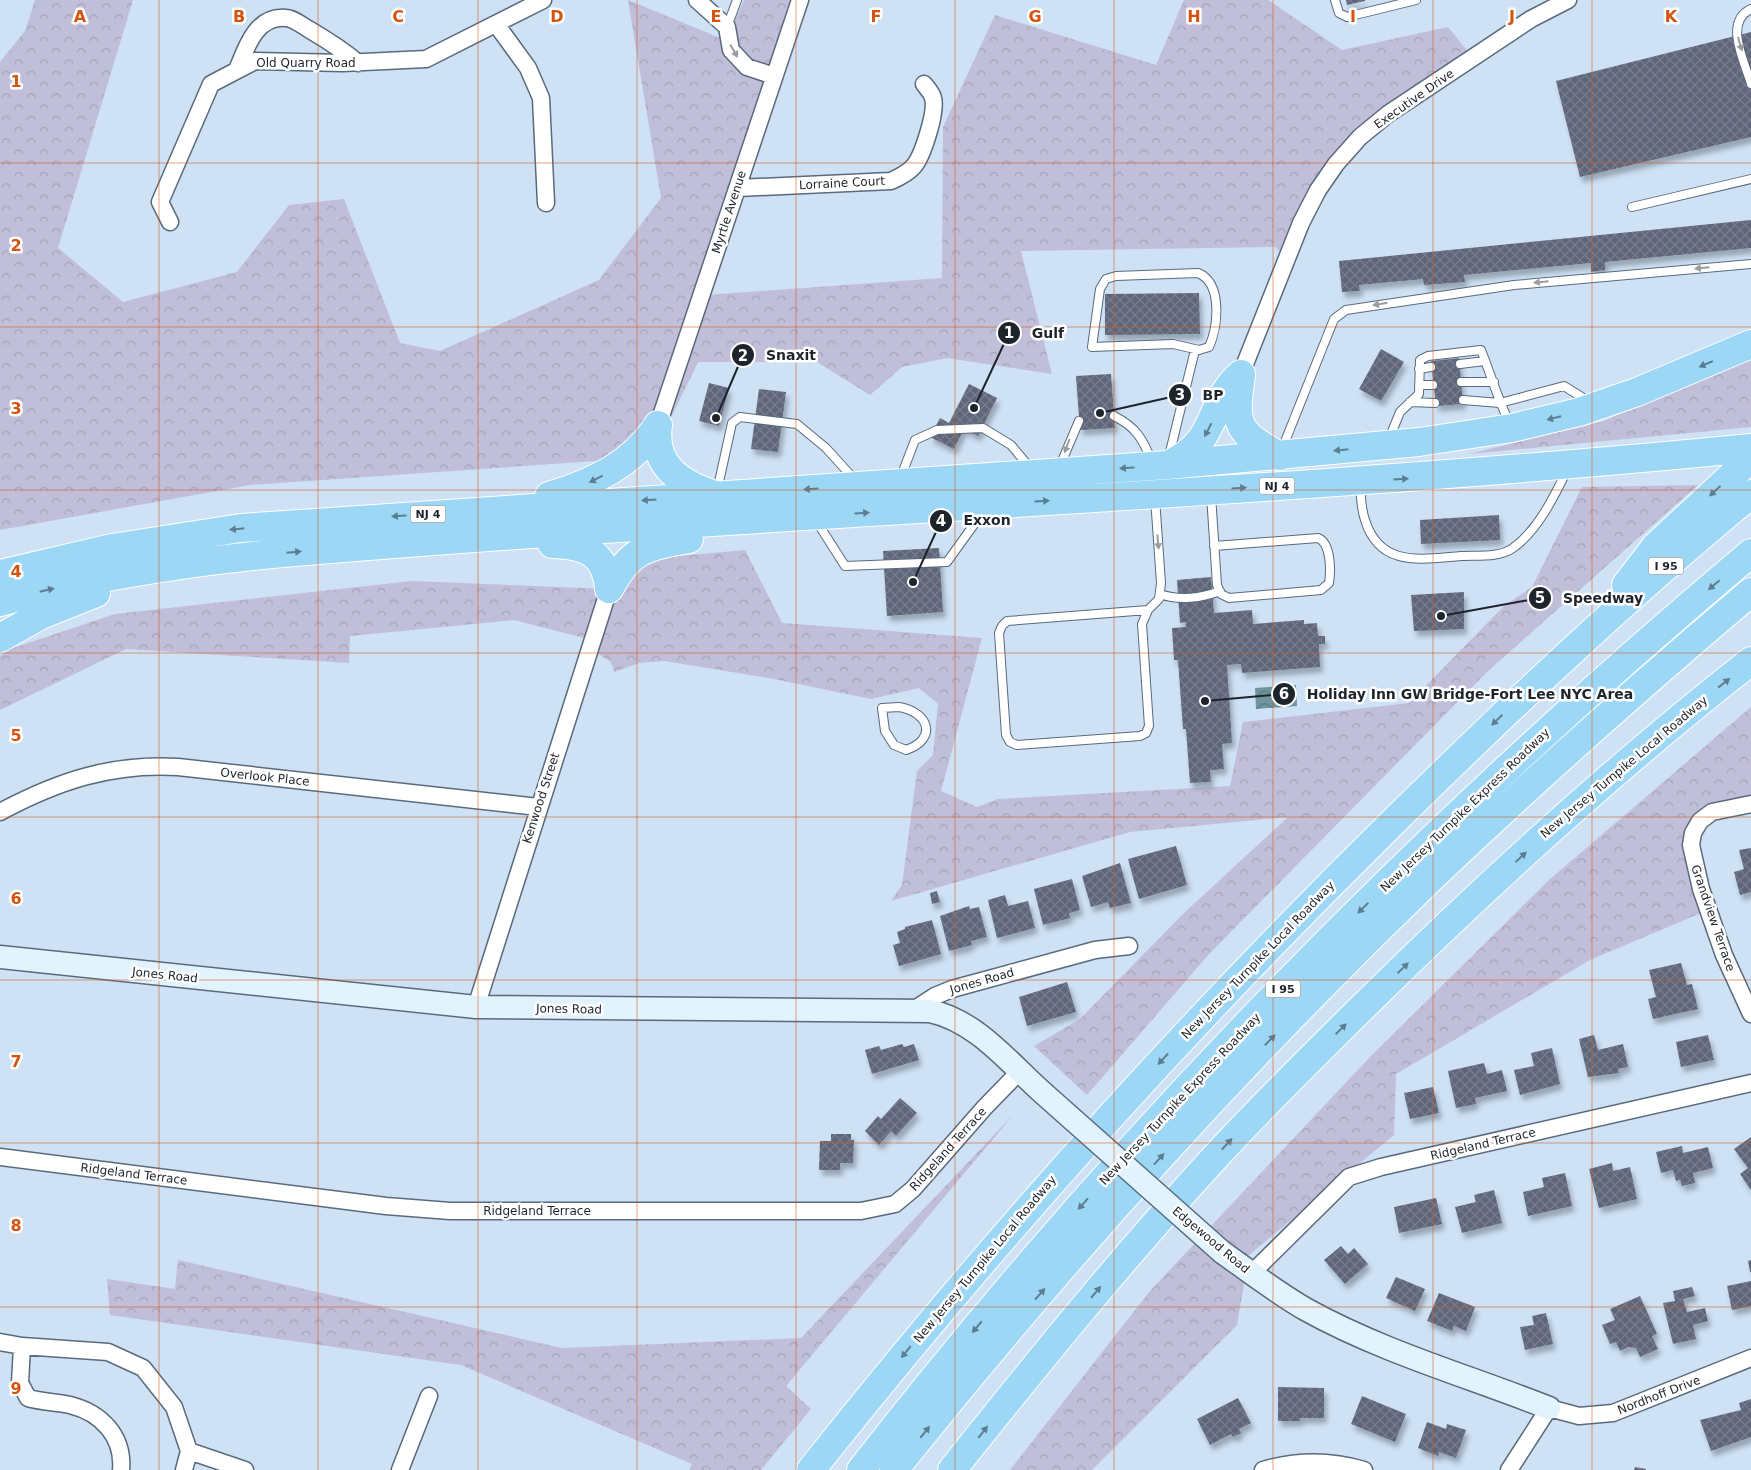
<svg xmlns="http://www.w3.org/2000/svg" width="1751" height="1470" font-family="'DejaVu Sans',sans-serif">
	<style>
		.forest { fill: url(#forest-crowns) }
		.water { fill: url(#water-waves) }
		.building { fill: url(#building-cross-hatch); filter: url(#shadow) }
		.lines { fill: none; stroke-linecap: round; stroke-linejoin: round }
		.lane-casing { stroke: #596a7c; stroke-width: 10 }
		.street-casing { stroke: #596a7c; stroke-width: 19 }
		.secondary-casing { stroke: #596a7c; stroke-width: 25 }
		.highway-casing { stroke: #fff; stroke-width: 30 }
		.lane { stroke: #fff; stroke-width: 8 }
		.street { stroke: #fff; stroke-width: 16 }
		.secondary { stroke: #e1f3fc; stroke-width: 22 }
		.highway { stroke: #9cd8f6; stroke-width: 28 }
		.secondary-bridge-casing { stroke: #596a7c; stroke-width: 25; stroke-linecap: butt }
		.secondary-bridge { stroke: #e1f3fc; stroke-width: 22 }
		.oneway { fill: #999ca0 }
		.oneway2 { fill: #5c7e90 }
		.grid { fill: none; stroke: #d4540f; stroke-width: 1; stroke-opacity: 0.55 }
		.labels { text-anchor: middle; stroke-width: 5; stroke-linejoin: round; paint-order: stroke }
		.shield { fill: #fff; stroke: #61666b; stroke-width: 1 }
		.shield-label { font-size: 11px; font-weight: bold; fill: #1d242b }
		.street-label { font-size: 12px; fill: #1d242b; stroke: #fff }
		.grid-label { font-size: 16px; text-anchor: middle; font-weight: bold; fill: #d4540f; stroke: #fff; stroke-width: 5; stroke-linejoin: round; paint-order: stroke }
		.leader { fill: none; stroke: #1d242b; stroke-width: 2 }
		.callout-dot { fill: #1d242b; stroke: #fff; stroke-width: 2 }
		.mark-label { font-size: 15px; text-anchor: middle; font-weight: bold; fill: #fff }
		.callout-label { font-size: 14px; text-anchor: middle; font-weight: bold; fill: #1d242b; stroke: #fff; stroke-width: 5; stroke-linejoin: round; paint-order: stroke }
	</style>
	<defs>
		<pattern id="forest-crowns" width="20" height="18" patternUnits="userSpaceOnUse" patternTransform="scale(1.25)"><rect width="20" height="18" fill="#c1beda"/><path d="M2 6a3 3 0 1 1 6 0M12 15a3 3 0 1 1 6 0" fill="none" stroke="#a5a3bb"/></pattern>
		<pattern id="water-waves" width="16" height="10" patternUnits="userSpaceOnUse" patternTransform="scale(1.25)"><rect width="16" height="10" fill="#6e959d"/><path d="M0 5q4-4 8 0t8 0" fill="none" stroke="#5a7980"/></pattern>
		<pattern id="building-cross-hatch" width="8" height="8" patternUnits="userSpaceOnUse" patternTransform="scale(1.25)"><rect width="8" height="8" fill="#5f667b"/><path d="M0 0l8 8M0 8l8-8" fill="none" stroke="#767c8c"/></pattern>
		<filter id="shadow"><feDropShadow dx="3" dy="5.5" stdDeviation="2.5" flood-color="#0004"/></filter>
	</defs>
	<rect width="100%" height="100%" fill="#cee1f5"/>
	<path class="forest" d="M35 0H133L58 248 123 302 237 272 289 205 344 199 400 343 440 351 599 280 661 198 628 0 725 40 744 0H797L706 295 942 278 943 127 995 15 1156 65 1184 0H1268L1342 50 1448 27 1473 58 1336 164 1287 257 1275 247 1021 251 1052 374 947 358 902 367 870 395 817 362H698L652 457 250 485 0 530V62L25 31Z
		M1751 354V427L1469 454 1604 421Z
		M1698 485 1488 671 1210 953 1087 1095 1034 1046 1080 1019 1182 915 1288 817 1130 832 891 901 902 885 917 771 933 755 938 704 919 688 871 699 769 678 664 661 639 663 614 672 611 662 590 649 592 640 514 620 350 636 349 663 126 649 0 710V656L10 649 115 614 412 581 609 589 648 563 668 557 745 550 782 623 982 638 941 791 977 807 998 799 1230 786 1243 722 1409 703 1504 606 1532 587 1582 487Z
		M1751 707V804L1725 808 1693 833 1708 910 1590 960 1396 1074 1394 1135 1249 1255 1237 1325 1092 1470H1010L1150 1291 1370 1057 1549 880Z
		M1014 1114 786 1386 811 1409 761 1470H689L692 1464 461 1365 110 1315 107 1279 175 1289 178 1260 562 1348 801 1338Z"/>
	<path class="water" d="M1296 685 1297 706 1256 709 1255 688Z"/>
	<path class="building" d="M1346 0H1365V1L1347 5Z
		M1751 32V137L1580 177 1556 81Z
		M1751 220V248L1605 262V270L1591 272V263L1464 275 1465 282 1424 285 1423 279 1359 285 1360 291 1342 292 1339 261Z
		M1199 293 1200 334 1105 335V294Z
		M1381 349 1404 362 1381 401 1359 389Z
		M1459 358 1463 404 1436 406 1431 361Z
		M1111 374 1115 428 1080 430 1076 376Z
		M709 383 729 388 719 426 699 421Z
		M969 384 997 398 978 436 964 429 954 449 930 437 940 418 949 423Z
		M759 389 786 392 778 452 751 449Z
		M1499 515 1500 540 1421 544 1420 520Z
		M939 548 943 612 887 616 883 551Z
		M1211 577 1214 613 1252 610 1253 624 1304 620V624L1317 623 1318 636H1325V644H1319L1320 667 1242 673 1241 664 1227 665 1232 743 1222 744 1224 769 1210 770 1211 782 1190 783 1186 729H1183L1178 660H1174L1172 628 1186 627V622L1180 623 1177 580Z
		M1464 592V629L1414 631 1411 595Z
		M1176 846 1187 885 1139 899 1128 859Z
		M1751 848V892L1740 895 1734 872 1744 869 1739 850Z
		M1120 863 1131 903 1110 908 1108 902 1091 907 1082 876Z
		M1072 879 1080 910 1069 913 1070 918 1043 925 1034 889Z
		M937 891 940 902 932 904 930 893Z
		M1005 895 1008 906 1028 901 1035 928 997 938 988 900Z
		M969 906 970 909 979 907 987 937 971 941 972 945 949 951 940 916Z
		M932 920 941 954 899 966 893 945 900 943 897 932 905 929V927Z
		M1681 963 1687 985 1692 984 1698 1009 1653 1019 1648 999 1656 997 1649 970Z
		M1067 982 1076 1012 1027 1026 1019 997Z
		M1594 1035 1598 1050 1623 1044 1628 1067 1618 1069 1619 1073 1588 1077 1579 1039Z
		M1708 1035 1714 1060 1681 1067 1676 1042Z
		M902 1044 904 1047 914 1044 919 1060 872 1074 865 1050 879 1046 881 1050Z
		M1552 1048 1560 1084 1520 1095 1514 1070 1534 1066 1531 1053Z
		M1484 1063 1487 1074 1502 1070 1507 1091 1475 1098 1476 1104 1456 1108 1448 1071Z
		M1433 1087 1439 1113 1410 1119 1404 1093Z
		M900 1098 917 1113 896 1136 891 1131 879 1145 865 1131 878 1116 881 1119Z
		M831 1134H851V1140H854L853 1163H840V1170H819L820 1141H831Z
		M1751 1137V1190L1740 1174 1748 1168 1734 1149Z
		M1682 1146 1683 1153 1708 1147 1713 1168 1693 1173 1695 1183 1682 1186 1680 1180 1676 1181 1673 1170 1661 1173 1656 1152Z
		M1612 1163 1613 1171 1630 1167 1637 1199 1599 1208 1589 1169Z
		M1565 1173 1572 1206 1528 1216 1523 1192 1544 1187 1542 1178Z
		M1494 1190 1502 1223 1462 1233 1455 1207 1476 1202 1474 1195Z
		M1436 1198 1442 1224 1399 1233 1394 1207Z
		M1341 1246 1348 1254 1354 1248 1368 1264 1345 1284 1324 1260Z
		M1751 1260V1272H1750L1748 1261Z
		M1396 1277 1425 1289 1415 1311 1386 1298Z
		M1751 1281V1306L1732 1310 1727 1286Z
		M1692 1287 1695 1296 1683 1299 1687 1312 1705 1308 1708 1321 1693 1325 1696 1339 1673 1344 1663 1303 1675 1301 1673 1291Z
		M1439 1293 1475 1307 1466 1331 1454 1326 1452 1331 1427 1321Z
		M1640 1296 1657 1334 1652 1336 1658 1349 1640 1357 1636 1348 1628 1347 1620 1351 1616 1342 1610 1344 1602 1325 1615 1320 1610 1309Z
		M1546 1313 1553 1344 1525 1350 1520 1327 1534 1325 1532 1316Z
		M1278 1387 1324 1388V1418H1300V1421H1278Z
		M1362 1396 1406 1414 1395 1442 1351 1424Z
		M1238 1398 1251 1423 1239 1429 1241 1433 1233 1437 1231 1434 1210 1445 1197 1419Z
		M1751 1399V1437L1711 1451 1700 1420 1741 1410 1739 1403Z
		M1427 1422 1446 1429 1447 1424 1466 1430 1456 1458 1439 1452 1438 1456 1418 1448Z
		M1635 1467 1646 1469V1470H1634Z"/>
	<g class="lines">
		<defs>
			<path id="lane" d="M1335 0 1339 13 1347 17 1416 0
				M1751 9C1723 22 1745 62 1751 84
				M727 27 737 0
				M1632 207 1751 179
				M1198 273C1223 283 1218 327 1209 347L1199 350 1173 344 1092 347 1100 289 1106 279 1116 276Z
				M1460 364 1485 361
				M1419 369 1431 367
				M1461 382H1494
				M1419 385H1433
				M1463 400 1500 403 1564 386 1588 401
				M1410 402 1435 403
				M1114 416C1136 427 1143 439 1152 462
				M1389 439 1400 412 1419 394 1420 360 1428 356 1481 350C1491 375 1498 400 1510 424
				M1282 449 1334 319 1346 310 1514 285 1751 264
				M1169 456 1195 350
				M1059 468 1079 421
				M900 479 915 440 937 430 983 428 1011 445 1031 469
				M1360 485C1361 496 1361 509 1365 520 1380 568 1421 559 1461 556 1477 555 1499 558 1513 548 1538 530 1554 497 1567 470
				M717 491 732 423 740 417 797 424 826 448 855 480
				M1211 495 1217 585 1221 594 1229 598 1321 590 1329 583C1331 570 1331 543 1318 538L1214 546
				M817 522 845 566 947 562 983 512
				M1160 594C1179 601 1202 598 1220 591
				M1148 610 1007 621 1002 626 999 633 1006 735 1010 742 1017 745 1140 736 1146 733 1149 726 1142 624 1148 610 1159 599 1161 583 1155 498
				M899 707C929 712 938 739 906 750L894 745 885 731 882 708Z"/>
			<path id="street" d="M697 0 727 27 731 50 747 67 774 76
				M496 24 528 68 541 98 546 203
				M237 70C246 48 256 15 286 18 293 18 303 26 310 30 327 40 343 50 358 63
				M738 188 891 181C900 177 908 173 914 166 923 155 937 111 933 98 932 93 927 88 924 84
				M170 222 160 202 211 84 255 61 343 63 426 59 543 0
				M1241 374 1301 223 1318 190 1336 164 1360 137 1388 114 1531 19 1568 0
				M658 425 800 0
				M1751 804 1712 812 1700 821 1693 833 1691 845 1701 889 1724 955 1751 1014
				M0 812C58 781 112 763 178 767L538 807
				M476 1007 609 589
				M915 1009 935 996 952 989 1095 950 1129 946
				M0 1157 386 1206 450 1211H861L895 1204 913 1189 985 1107 1019 1072
				M1251 1274 1349 1177 1381 1167 1751 1083
				M0 1342 22 1346 108 1352 143 1368 174 1407 189 1451 184 1470
				M22 1346 20 1383 28 1398C42 1402 56 1402 70 1405 102 1413 124 1437 121 1470
				M189 1451 245 1470
				M400 1470 429 1396
				M1263 1470C1297 1460 1330 1460 1364 1470
				M1509 1470 1549 1408 1579 1416 1613 1413 1751 1358"/>
			<path id="secondary" d="M0 957 476 1007 930 1011C977 1021 1009 1063 1043 1093
				M1222 1252C1250 1272 1277 1293 1307 1310 1383 1352 1468 1376 1549 1408"/>
			<path id="highway" d="M1241 375C1234 424 1235 432 1280 456
				M658 425C652 465 680 484 715 495
				M1170 464C1220 440 1206 405 1241 374
				M549 496C593 483 633 464 658 425
				M552 544C585 545 606 552 609 589
				M0 574 112 548 241 528 1167 465 1419 442 1512 428 1579 412 1637 392 1751 344
				M1626 585 1656 546 1751 458
				M609 589C631 548 646 547 689 539
				M0 602C89 577 180 563 272 554 765 512 1259 496 1751 448
				M0 638 41 615 96 593
				M811 1470C991 1243 1183 1029 1389 826 1506 711 1625 598 1751 494
				M861 1470C1123 1134 1425 827 1751 553
				M894 1470C1059 1263 1238 1064 1429 880 1533 781 1641 685 1751 592
				M952 1470C1038 1362 1124 1256 1218 1154 1268 1100 1321 1048 1374 996 1494 878 1618 765 1751 661"/>
		</defs>
		<use href="#lane" class="lane-casing"/>
		<use href="#street" class="street-casing"/>
		<use href="#secondary" class="secondary-casing"/>
		<use href="#highway" class="highway-casing"/>
		<use href="#lane" class="lane"/>
		<use href="#street" class="street"/>
		<use href="#secondary" class="secondary"/>
		<use href="#highway" class="highway"/>
		<defs>
			<path id="secondary-bridge" d="M1043 1093 1222 1252"/>
		</defs>
		<use href="#secondary-bridge" class="secondary-bridge-casing"/>
		<use href="#secondary-bridge" class="secondary-bridge"/>
	</g>
	<defs><path id="oneway-solid" d="M-6-.8H1V-3.2L6.5 0L1 3.2V.8H-6Z" transform="scale(1.25)"/></defs>
	<g class="oneway">
		<use href="#oneway-solid" transform="translate(1740 44) rotate(74)"/>
		<use href="#oneway-solid" transform="translate(734 51) rotate(60)"/>
		<use href="#oneway-solid" transform="translate(1702 268) rotate(175)"/>
		<use href="#oneway-solid" transform="translate(1541 282) rotate(174)"/>
		<use href="#oneway-solid" transform="translate(1380 304) rotate(171)"/>
		<use href="#oneway-solid" transform="translate(1067 446) rotate(111)"/>
		<use href="#oneway-solid" transform="translate(1158 542) rotate(85)"/>
	</g>
	<g class="oneway2">
		<use href="#oneway-solid" transform="translate(1706 364) rotate(157)"/>
		<use href="#oneway-solid" transform="translate(1554 418) rotate(166)"/>
		<use href="#oneway-solid" transform="translate(1208 430) rotate(117)"/>
		<use href="#oneway-solid" transform="translate(1341 450) rotate(174)"/>
		<use href="#oneway-solid" transform="translate(1127 468) rotate(176)"/>
		<use href="#oneway-solid" transform="translate(596 479) rotate(153)"/>
		<use href="#oneway-solid" transform="translate(1401 479) rotate(-4)"/>
		<use href="#oneway-solid" transform="translate(1239 488) rotate(-3)"/>
		<use href="#oneway-solid" transform="translate(811 489) rotate(176)"/>
		<use href="#oneway-solid" transform="translate(1715 491) rotate(137)"/>
		<use href="#oneway-solid" transform="translate(649 500) rotate(176)"/>
		<use href="#oneway-solid" transform="translate(1042 501) rotate(-4)"/>
		<use href="#oneway-solid" transform="translate(862 513) rotate(-4)"/>
		<use href="#oneway-solid" transform="translate(399 516) rotate(176)"/>
		<use href="#oneway-solid" transform="translate(237 529) rotate(174)"/>
		<use href="#oneway-solid" transform="translate(294 552) rotate(-5)"/>
		<use href="#oneway-solid" transform="translate(1714 585) rotate(140)"/>
		<use href="#oneway-solid" transform="translate(47 590) rotate(-13)"/>
		<use href="#oneway-solid" transform="translate(1724 683) rotate(-38)"/>
		<use href="#oneway-solid" transform="translate(1497 720) rotate(136)"/>
		<use href="#oneway-solid" transform="translate(1521 857) rotate(-43)"/>
		<use href="#oneway-solid" transform="translate(1363 908) rotate(135)"/>
		<use href="#oneway-solid" transform="translate(1403 968) rotate(-44)"/>
		<use href="#oneway-solid" transform="translate(1341 1029) rotate(-45)"/>
		<use href="#oneway-solid" transform="translate(1270 1040) rotate(-46)"/>
		<use href="#oneway-solid" transform="translate(1163 1059) rotate(133)"/>
		<use href="#oneway-solid" transform="translate(1227 1144) rotate(-47)"/>
		<use href="#oneway-solid" transform="translate(1159 1159) rotate(-48)"/>
		<use href="#oneway-solid" transform="translate(1083 1204) rotate(132)"/>
		<use href="#oneway-solid" transform="translate(1096 1292) rotate(-50)"/>
		<use href="#oneway-solid" transform="translate(1040 1294) rotate(-49)"/>
		<use href="#oneway-solid" transform="translate(977 1327) rotate(130)"/>
		<use href="#oneway-solid" transform="translate(906 1352) rotate(129)"/>
		<use href="#oneway-solid" transform="translate(925 1432) rotate(-51)"/>
		<use href="#oneway-solid" transform="translate(983 1432) rotate(-52)"/>
	</g>
	<path class="grid" d="M159 0V1470M318 0V1470M478 0V1470M637 0V1470M796 0V1470M955 0V1470M1114 0V1470M1273 0V1470M1433 0V1470M1592 0V1470M0 163H1751M0 327H1751M0 490H1751M0 653H1751M0 817H1751M0 980H1751M0 1143H1751M0 1307H1751"/>
	<g class="labels">
		<g class="shield">
			<rect x="1259.5" y="477.5" width="35" height="17" rx="4"/>
			<rect x="410.5" y="505.5" width="35" height="17" rx="4"/>
			<rect x="1648.5" y="557.5" width="35" height="17" rx="4"/>
			<rect x="1265.5" y="980.5" width="35" height="17" rx="4"/>
		</g>
		<g class="shield-label">
			<text x="1277" y="490">NJ 4</text>
			<text x="428" y="518">NJ 4</text>
			<text x="1666" y="570">I 95</text>
			<text x="1283" y="993">I 95</text>
		</g>
		<g class="street-label">
			<text x="306" y="67">Old Quarry Road</text>
			<text transform="translate(1414 99) rotate(-35)" y="4">Executive Drive</text>
			<text transform="translate(842 183) rotate(-3)" y="4">Lorraine Court</text>
			<text transform="translate(729 212) rotate(-72)" y="4">Myrtle Avenue</text>
			<text transform="translate(1624 767) rotate(-40)" y="4">New Jersey Turnpike Local Roadway</text>
			<text transform="translate(265 777) rotate(6)" y="4">Overlook Place</text>
			<text transform="translate(541 798) rotate(-72)" y="4">Kenwood Street</text>
			<text transform="translate(1465 810) rotate(-44)" y="4">New Jersey Turnpike Express Roadway</text>
			<text transform="translate(1713 918) rotate(71)" y="4">Grandview Terrace</text>
			<text transform="translate(1258 960) rotate(-46)" y="4">New Jersey Turnpike Local Roadway</text>
			<text transform="translate(165 975) rotate(6)" y="4">Jones Road</text>
			<text transform="translate(982 981) rotate(-16)" y="4">Jones Road</text>
			<text transform="translate(569 1009) rotate(1)" y="4">Jones Road</text>
			<text transform="translate(1180 1099) rotate(-47)" y="4">New Jersey Turnpike Express Roadway</text>
			<text transform="translate(1483 1144) rotate(-13)" y="4">Ridgeland Terrace</text>
			<text transform="translate(948 1149) rotate(-48)" y="4">Ridgeland Terrace</text>
			<text transform="translate(134 1174) rotate(7)" y="4">Ridgeland Terrace</text>
			<text x="537" y="1215">Ridgeland Terrace</text>
			<text transform="translate(1211 1240) rotate(40)" y="4">Edgewood Road</text>
			<text transform="translate(985 1259) rotate(-50)" y="4">New Jersey Turnpike Local Roadway</text>
			<text transform="translate(1659 1395) rotate(-21)" y="4">Nordhoff Drive</text>
		</g>
	</g>
	<g class="grid-label">
		<text x="80" y="22">A</text>
		<text x="239" y="22">B</text>
		<text x="398" y="22">C</text>
		<text x="557" y="22">D</text>
		<text x="716" y="22">E</text>
		<text x="876" y="22">F</text>
		<text x="1035" y="22">G</text>
		<text x="1194" y="22">H</text>
		<text x="1353" y="22">I</text>
		<text x="1512" y="22">J</text>
		<text x="1671" y="22">K</text>
		<text x="16" y="87">1</text>
		<text x="16" y="251">2</text>
		<text x="16" y="414">3</text>
		<text x="16" y="577">4</text>
		<text x="16" y="741">5</text>
		<text x="16" y="904">6</text>
		<text x="16" y="1067">7</text>
		<text x="16" y="1231">8</text>
		<text x="16" y="1394">9</text>
	</g>
	<path class="leader" d="M974 408L1009 333M716 418L743 355M1100 413L1180 395M913 582L941 521M1441 616L1540 598M1205 701L1284 694"/>
	<g class="callout-dot">
		<circle cx="974" cy="408" r="5"/>
		<circle cx="716" cy="418" r="5"/>
		<circle cx="1100" cy="413" r="5"/>
		<circle cx="913" cy="582" r="5"/>
		<circle cx="1441" cy="616" r="5"/>
		<circle cx="1205" cy="701" r="5"/>
		<circle cx="1009" cy="333" r="12"/>
		<circle cx="743" cy="355" r="12"/>
		<circle cx="1180" cy="395" r="12"/>
		<circle cx="941" cy="521" r="12"/>
		<circle cx="1540" cy="598" r="12"/>
		<circle cx="1284" cy="694" r="12"/>
	</g>
	<g class="mark-label">
		<text x="1009" y="338">1</text>
		<text x="743" y="361">2</text>
		<text x="1180" y="400">3</text>
		<text x="941" y="526">4</text>
		<text x="1540" y="603">5</text>
		<text x="1284" y="699">6</text>
	</g>
	<g class="callout-label">
		<text x="1048" y="338">Gulf</text>
		<text x="791" y="360">Snaxit</text>
		<text x="1213" y="400">BP</text>
		<text x="987" y="525">Exxon</text>
		<text x="1603" y="603">Speedway</text>
		<text x="1470" y="699">Holiday Inn GW Bridge-Fort Lee NYC Area</text>
	</g>
</svg>
